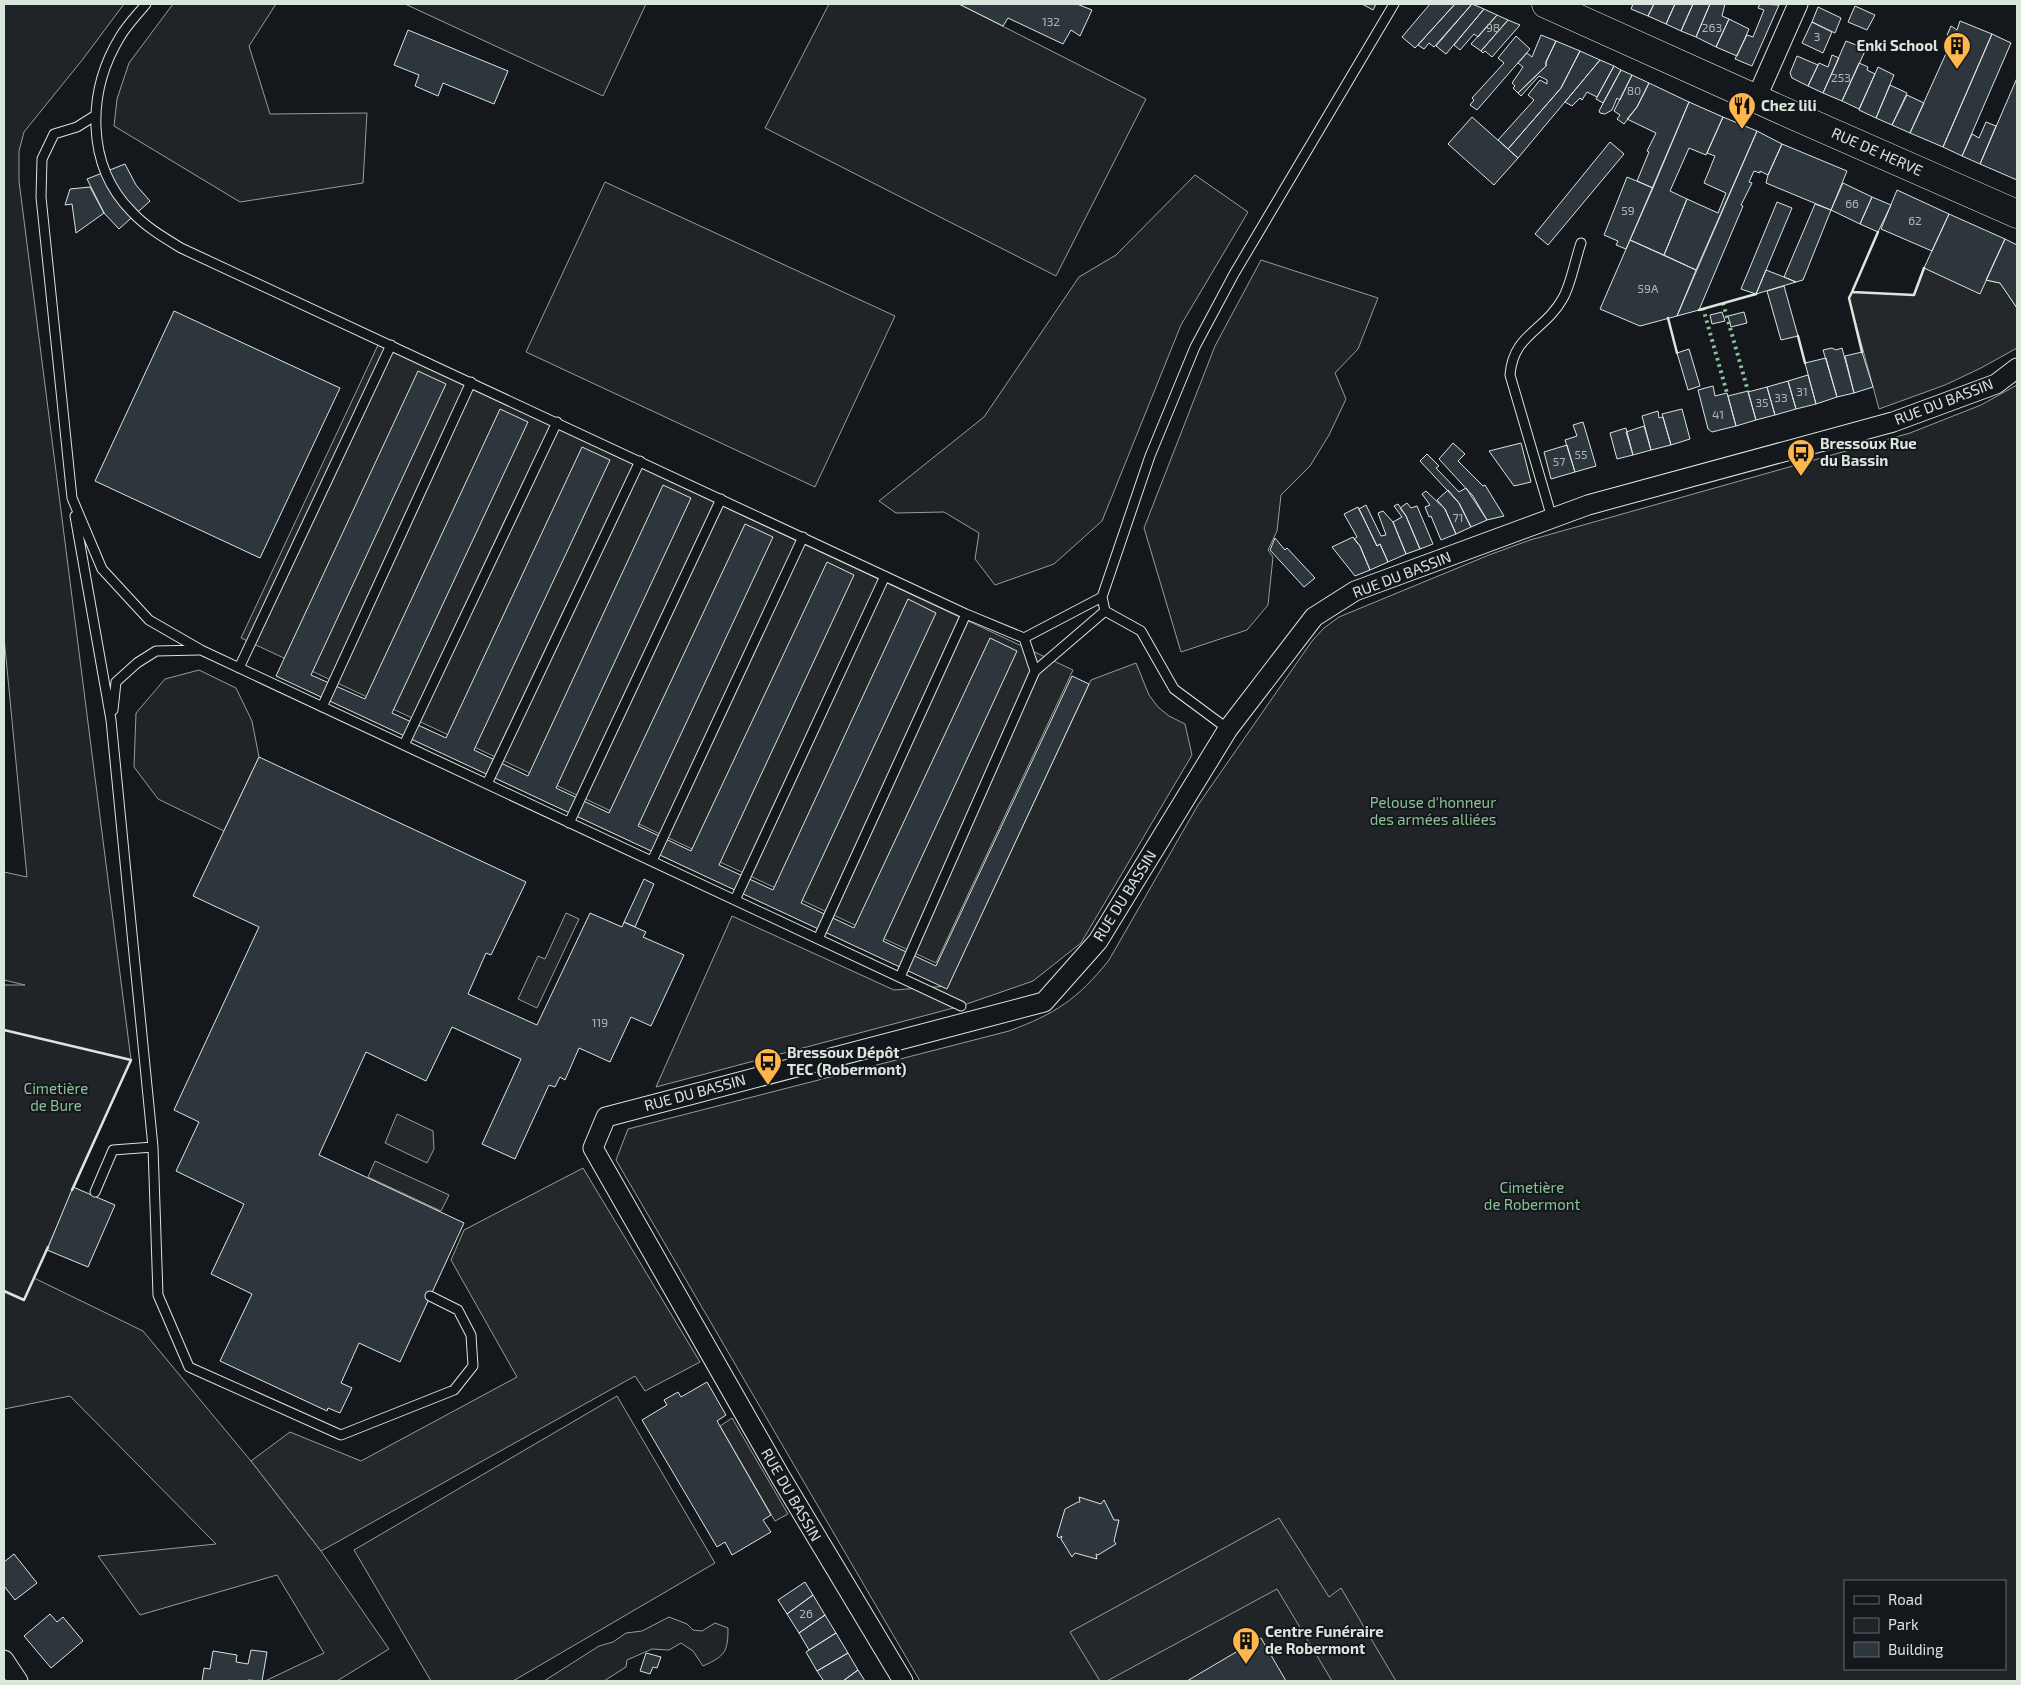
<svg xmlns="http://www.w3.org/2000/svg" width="2021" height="1685" font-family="'Exo 2',sans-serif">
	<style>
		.green { fill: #202428; stroke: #939e99; fill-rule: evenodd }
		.parking { fill: #24282b; stroke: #939e99 }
		.building { fill: #2c363c; stroke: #d8e6dc }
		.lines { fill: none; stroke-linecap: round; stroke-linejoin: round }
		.service-casing { stroke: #d8e6dc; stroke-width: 11 }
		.minor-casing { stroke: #d8e6dc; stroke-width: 21 }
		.primary-casing { stroke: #d8e6dc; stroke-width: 29 }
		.service { stroke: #14181c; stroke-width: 9 }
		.minor { stroke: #14181c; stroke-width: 19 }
		.primary { stroke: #14181c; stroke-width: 28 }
		.hedge { stroke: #8ac095; stroke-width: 4; stroke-dasharray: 2.5 4; stroke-linecap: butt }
		.wall { stroke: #d8e6dc; stroke-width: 2.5 }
		.labels { text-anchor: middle; stroke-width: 4; stroke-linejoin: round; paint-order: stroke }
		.number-label { font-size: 12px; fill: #adbab4 }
		.poi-label { font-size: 15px; font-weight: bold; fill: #d8e6dc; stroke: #14181c; text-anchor: start }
		.street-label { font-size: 15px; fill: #d8e6dc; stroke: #14181c }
		.park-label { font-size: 15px; fill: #8ac095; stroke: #14181c }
	</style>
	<rect width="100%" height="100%" fill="#14181c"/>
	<path class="green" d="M4 4H124L83 59 24 132 19 151V181L131 1060 34 1278 143 1331 251 1461 321 1551 389 1649 337 1681H265L324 1653 277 1575 140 1615 98 1556 216 1544 70 1396 4 1409V985H25L4 980V872L27 877 4 637Z
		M173 4H276L249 46 270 114 367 113 363 183 240 202 114 126 117 99 129 63Z
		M405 4H646L603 96Z
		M829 4H959L1146 99 1056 276 765 128Z
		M1195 175 1248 212 1181 325 1102 521 1054 564 995 585 975 559 979 533 944 512 896 513 879 501 984 417 1079 277 1116 255Z
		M605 182 895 316 815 487 526 352Z
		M1261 260 1378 298 1358 349 1335 373 1346 399 1329 435 1310 466 1281 495 1277 531 1268 550 1273 557 1268 605 1247 630 1181 652 1144 528 1215 346Z
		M2017 385V1681H920L616 1160 628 1129 1009 1031C1055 1014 1078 999 1109 960L1198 805 1312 641 1324 628 1339 617 1489 555 1530 540 1910 433 1981 405ZM1845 1581H2005V1669H1845Z
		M199 670 236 688 252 721 259 757 224 831 158 799 134 767 136 713 165 679Z
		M617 1396 715 1563 513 1681H431L354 1550Z
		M669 1617 687 1624 693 1630 702 1631 715 1623 728 1628C728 1652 725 1656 703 1666L693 1651 681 1643 669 1650 652 1649 627 1660 626 1667 604 1681H544L599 1646 613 1642 626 1633 642 1631Z"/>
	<path class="parking" d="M1924 268 2000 283 2017 308V348L1981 368 1945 385 1879 409 1849 298 1852 292 1913 295Z
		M378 345 1073 670 936 963 241 638Z
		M1136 663 1149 695 1158 707 1169 716 1185 724 1192 755 1081 943 1033 981 961 1006 656 1087 732 916 894 990 948 986 1091 680Z
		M566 913 579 919 537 1008 518 999 538 956 545 959Z
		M397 1114 433 1131 434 1149 427 1163 385 1143Z
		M375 1161 449 1195 441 1211 368 1177Z
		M583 1168 700 1362 645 1391 635 1376 321 1551 251 1461 290 1432 361 1461 517 1377 451 1260 464 1230Z
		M732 1418 788 1514 775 1521 720 1426Z
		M1279 1518 1329 1597 1341 1588 1396 1681H1332L1277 1589 1107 1681H1100L1070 1632Z"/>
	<path class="building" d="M959 4H1077L1092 10 1080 36 1071 30 1063 44 1008 18 1003 26Z
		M1362 4H1376L1373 10Z
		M1430 4H1455L1415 48 1402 37Z
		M1455 4H1472L1434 47 1429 43 1424 49 1418 45Z
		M1472 4 1484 9 1446 54 1436 46Z
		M1633 4H1654L1648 16 1631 9Z
		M1654 4H1675L1666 24 1648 16Z
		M1675 4H1693L1681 31 1666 24Z
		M1693 4H1710L1696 37 1681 31Z
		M1710 4H1725L1722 16 1729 19 1716 47 1696 37Z
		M1760 4 1779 5 1752 66 1735 59 1747 35 1753 37 1764 10 1758 8Z
		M1855 6 1875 15 1867 30 1848 22Z
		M1818 7 1841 18 1835 33 1812 22Z
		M1484 9 1497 15 1478 37 1474 34 1460 50 1454 45Z
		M1497 15 1508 20 1481 51 1471 44Z
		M1729 19 1749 29 1737 56 1716 47Z
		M1508 20 1520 25 1492 57 1485 51 1483 53 1481 51Z
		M1960 21 1992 34 1943 147 1910 133 1953 38 1947 35 1951 26 1957 30Z
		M1812 22 1832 32 1823 53 1802 43Z
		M408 30 508 71 494 104 443 83 438 96 415 86 419 75 394 65Z
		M1992 34 2011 43 1962 156 1943 147Z
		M1541 35 1556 41 1546 62V66L1518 93 1513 88 1515 86 1512 83 1523 67 1518 63 1527 53 1532 57Z
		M1516 36 1530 49 1477 110 1470 105 1474 100 1472 98 1504 63 1498 58Z
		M1556 41 1580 51 1561 88 1508 149 1498 140 1534 100 1528 95 1540 80 1547 84V80L1539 76 1521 96 1518 93 1546 66V62Z
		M1846 41 1866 49 1842 101 1823 93Z
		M1580 51 1600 60 1518 158 1508 149 1561 88Z
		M1832 55 1839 58 1823 93 1808 86 1819 63 1828 67Z
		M1797 56 1818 65 1808 86 1792 78 1790 73Z
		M1600 60 1614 66 1597 97 1587 92 1582 100 1580 98 1572 106 1565 102Z
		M1859 63 1868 67 1867 70 1875 74 1859 109 1842 101Z
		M1614 66 1621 70 1603 103 1596 99Z
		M1878 67 1894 75 1876 118 1859 110Z
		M1621 70 1632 75 1620 100 1617 98 1612 110 1605 114 1600 113 1599 111Z
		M1632 75 1649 83 1637 107 1624 124 1617 119 1620 115 1614 111Z
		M2017 78V180L1980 164Z
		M1649 83 1689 102 1653 188 1637 181 1649 152 1647 151 1656 133 1627 119 1637 107Z
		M1890 85 1907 93 1892 125 1876 118Z
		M1907 95 1924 103 1910 133 1892 125Z
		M1689 102 1723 117 1706 155 1689 148 1670 191 1687 199 1664 255 1630 240Z
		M1472 117 1518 158 1494 185 1448 144Z
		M1723 117 1757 131 1696 270 1664 255 1687 199 1718 213 1726 193 1704 183 1715 156 1707 153Z
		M1986 122 1996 126 1980 164 1962 156 1972 134 1979 138Z
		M1757 131 1782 144 1768 175 1760 171V173L1754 171 1749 182 1752 183 1741 205 1743 206 1699 310 1677 316Z
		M1610 142 1624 154 1548 245 1535 234Z
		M1782 144 1847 171 1831 210 1766 183 1768 175Z
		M125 164 136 185 150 201 119 229 104 213 87 179Z
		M1627 177 1653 188 1626 249 1616 245 1618 241 1604 235Z
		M1843 183 1872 197 1860 224 1831 210Z
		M90 187 104 213 76 233 72 204 65 205 70 189Z
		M1897 190 1949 214 1932 251 1881 229Z
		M1872 197 1891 205 1878 232 1860 224Z
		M1777 202 1792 208 1756 294 1741 289Z
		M1815 204 1831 210 1803 280 1796 282 1784 277Z
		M1949 214 2005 239 1980 294 1924 268Z
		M2005 239 2017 245V308L2000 283 1986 280Z
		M1630 240 1696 270 1677 316 1640 326 1600 309Z
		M1766 270 1784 277 1796 282 1756 294Z
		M1784 286 1798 336 1781 340 1767 291Z
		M174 311 340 388 260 558 95 481Z
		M1722 312 1725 321 1712 324 1710 315Z
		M1744 312 1747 323 1731 327 1728 316Z
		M1832 348 1836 350 1842 348 1854 393 1837 397 1823 350Z
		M1689 349 1700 386 1688 390 1677 353Z
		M1862 352 1873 387 1854 393 1845 356Z
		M1826 358 1837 397 1816 404 1805 363Z
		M418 371 446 384 311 675 365 699 500 409 528 422 392 713 446 738 582 447 610 460 474 750 528 776 663 485 691 498 556 788 609 813 745 524 773 537 638 826 691 851 827 562 854 575 719 865 773 890 908 599 936 613 801 903 854 928 990 638 1017 651 883 941 936 966 1072 676 1089 684 947 989 276 676Z
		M1808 375 1816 404 1796 409 1788 381Z
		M1788 381 1796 409 1775 415 1767 387Z
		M1713 386 1715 396 1727 393 1736 426 1712 432 1708 429 1698 390Z
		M1767 387 1775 415 1756 420 1748 392Z
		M1748 391 1756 420 1736 426 1728 396Z
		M1682 409 1690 439 1671 445 1662 414Z
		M1658 411 1659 418 1663 417 1671 445 1651 450 1642 416Z
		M1583 422 1596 466 1575 472 1565 440 1577 436 1573 425Z
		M1644 426 1651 450 1633 455 1626 432Z
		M1626 428 1633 455 1617 459 1610 433Z
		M1453 443 1465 454 1458 461 1483 486 1485 485 1504 516 1487 520 1473 496 1439 459Z
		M1521 443 1531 482 1514 486 1489 451Z
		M1567 445 1575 472 1551 479 1544 452Z
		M1427 454 1439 466 1436 468 1459 492 1466 488 1487 520 1471 527 1459 503 1420 461Z
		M1448 490 1459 503 1471 527 1456 534 1445 509 1437 500Z
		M1426 491 1445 509 1456 534 1441 540 1431 516 1429 517 1425 507 1430 505 1422 494Z
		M1407 503 1411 508 1417 506 1433 544 1420 549 1406 516 1400 508Z
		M1398 504 1406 516 1420 549 1406 554 1393 522 1402 517 1394 506Z
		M1366 505 1381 536 1386 535 1378 513 1383 511 1393 522 1406 554 1388 562 1380 544 1377 546 1359 509Z
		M1358 507 1377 546 1380 544 1388 562 1370 570 1360 546 1354 539 1357 537 1344 514Z
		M1353 537 1360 546 1370 570 1355 576 1332 547Z
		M1275 538 1285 550 1287 548 1315 578 1304 587 1270 550Z
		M259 757 526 882 491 955 486 953 468 994 537 1025 590 913 622 927 624 922 646 932 643 937 684 955 651 1026 631 1017 610 1062 579 1048 565 1080 560 1077 555 1087 549 1085 515 1159 482 1144 521 1059 452 1027 426 1081 366 1052 319 1155 464 1223 400 1362 359 1343 341 1383 352 1388 340 1413 328 1408 327 1411 220 1361 252 1294 211 1274 244 1204 176 1171 199 1122 174 1110 259 927 193 896Z
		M644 879 654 884 635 927 624 922Z
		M73 1187 115 1205 88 1267 47 1250Z
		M707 1382 726 1415 717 1421 771 1515 763 1520 771 1532 732 1555 725 1542 717 1547 642 1420 667 1405 664 1400 678 1392 681 1397Z
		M1079 1497 1101 1504 1104 1500 1114 1520H1119L1114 1541 1116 1544 1098 1555 1096 1554 1097 1559 1075 1553 1072 1557 1061 1539 1062 1536 1059 1538 1057 1536 1065 1509 1078 1502H1080Z
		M14 1554 37 1583 15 1600 4 1586V1562Z
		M805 1582 813 1595 787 1614 778 1600Z
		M813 1595 825 1615 799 1633 787 1614Z
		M50 1614 57 1622 63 1617 83 1641 51 1668 24 1636Z
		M825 1615 836 1633 809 1650 799 1633Z
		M836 1633 848 1653 817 1671 806 1652Z
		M1261 1638 1286 1681H1187L1243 1648Z
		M251 1650 267 1652 262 1681 248 1680 247 1681H202L204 1668 210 1669 213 1651 237 1655 236 1662 248 1664Z
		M646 1653 661 1657 657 1668 653 1667 650 1674 640 1671Z
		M848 1653 858 1670 843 1681H821L823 1680 817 1671Z
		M858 1670 865 1681H843Z"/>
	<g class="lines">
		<defs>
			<path id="service" d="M146 4C137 15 127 25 120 37 87 91 85 165 132 212 146 227 163 237 181 248L966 614 1024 638 1035 671
				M96 115 77 127 54 134 42 159 41 197 72 498 102 569 149 620 201 650 961 1006
				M75 516 111 720 153 1147 158 1295 189 1367 341 1435 454 1390 473 1366 471 1335 458 1310 430 1296
				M1552 518 1510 375C1513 334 1545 331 1563 298 1571 284 1575 260 1581 243
				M1024 638 1102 597
				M239 668 391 345
				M322 707 471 382
				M113 710 116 682 137 663 156 651 199 650
				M1228 729 1174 689 1141 631 1105 611 1102 597 1150 456 1195 347 1234 274 1394 4
				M404 745 557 422
				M487 784 640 461
				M569 823 721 499
				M652 861 803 537
				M735 900 885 576
				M818 939 966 614
				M900 977 1035 671 1105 611
				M95 1192 113 1150 153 1147"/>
			<path id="minor" d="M1756 99 1798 4
				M4 1660 18 1681
				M903 1681 780 1476 593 1148 606 1117 1044 1002 1098 941 1228 729 1314 617 1355 591 1588 505 1893 422 1996 384 2017 368"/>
			<path id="primary" d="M1546 4 1790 114 2017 214"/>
		</defs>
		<use href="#service" class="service-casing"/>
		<use href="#minor" class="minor-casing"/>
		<use href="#primary" class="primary-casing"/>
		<use href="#service" class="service"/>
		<use href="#minor" class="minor"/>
		<use href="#primary" class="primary"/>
		<path class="hedge" d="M1723 303 1748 391
			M1703 308 1727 393"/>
		<path class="wall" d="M1878 232 1852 292 1914 295 1924 268
			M1852 292 1849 298 1862 352
			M1699 310 1756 294
			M1668 318 1677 353
			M1798 336 1805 363
			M4 1030 131 1060 72 1190
			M4 1291 24 1300 48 1247"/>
	</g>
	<defs>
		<symbol id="building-pin" viewBox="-11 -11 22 30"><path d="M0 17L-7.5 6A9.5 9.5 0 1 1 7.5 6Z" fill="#ffb74d" stroke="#14181c"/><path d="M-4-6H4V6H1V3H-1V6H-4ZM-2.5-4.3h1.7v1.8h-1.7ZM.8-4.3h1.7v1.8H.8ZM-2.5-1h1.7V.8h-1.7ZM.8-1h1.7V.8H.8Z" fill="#111"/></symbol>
		<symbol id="restaurant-pin" viewBox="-11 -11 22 30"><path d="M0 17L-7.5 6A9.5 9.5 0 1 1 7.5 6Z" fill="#ffb74d" stroke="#14181c"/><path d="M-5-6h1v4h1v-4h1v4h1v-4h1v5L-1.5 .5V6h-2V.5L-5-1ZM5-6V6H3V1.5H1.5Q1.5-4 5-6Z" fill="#111"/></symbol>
		<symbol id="bus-pin" viewBox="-11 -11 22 30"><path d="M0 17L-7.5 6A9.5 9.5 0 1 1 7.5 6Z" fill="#ffb74d" stroke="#14181c"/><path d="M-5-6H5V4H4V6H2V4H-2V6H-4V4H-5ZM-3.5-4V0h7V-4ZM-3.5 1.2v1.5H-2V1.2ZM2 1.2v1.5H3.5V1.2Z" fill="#111"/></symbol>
	</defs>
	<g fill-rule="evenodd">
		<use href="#building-pin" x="1941" y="30" width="32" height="43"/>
		<use href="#restaurant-pin" x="1726" y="90" width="32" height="43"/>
		<use href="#bus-pin" x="1785" y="437" width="32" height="43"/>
		<use href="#bus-pin" x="752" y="1046" width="32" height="43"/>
		<use href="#building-pin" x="1230" y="1625" width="32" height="43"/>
	</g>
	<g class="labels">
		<g class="number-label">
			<text x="1051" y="26">132</text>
			<text x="1493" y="32">98</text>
			<text x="1712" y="32">263</text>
			<text x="1817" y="41">3</text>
			<text x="1841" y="82">253</text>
			<text x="1634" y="95">80</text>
			<text x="1852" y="208">66</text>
			<text x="1628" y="215">59</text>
			<text x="1915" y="225">62</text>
			<text x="1648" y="293">59A</text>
			<text x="1802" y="396">31</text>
			<text x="1781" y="402">33</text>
			<text x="1762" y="407">35</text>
			<text x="1718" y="419">41</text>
			<text x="1581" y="459">55</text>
			<text x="1559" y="466">57</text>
			<text x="1458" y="522">71</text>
			<text x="600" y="1027">119</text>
			<text x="806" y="1618">26</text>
		</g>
		<g class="poi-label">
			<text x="1938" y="51" text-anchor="end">Enki School</text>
			<text x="1761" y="111">Chez lili</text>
			<text x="1820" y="449">Bressoux Rue<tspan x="1820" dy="17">du Bassin</tspan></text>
			<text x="787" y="1058">Bressoux Dépôt<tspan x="787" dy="17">TEC (Robermont)</tspan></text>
			<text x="1265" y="1637">Centre Funéraire<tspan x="1265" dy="17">de Robermont</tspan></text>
		</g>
		<g class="street-label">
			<text transform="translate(1877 152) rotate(24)" y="5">RUE DE HERVE</text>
			<text transform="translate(1944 402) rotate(-21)" y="5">RUE DU BASSIN</text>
			<text transform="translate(1402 575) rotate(-21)" y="5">RUE DU BASSIN</text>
			<text transform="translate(1125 896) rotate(-58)" y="5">RUE DU BASSIN</text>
			<text transform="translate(695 1093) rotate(-15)" y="5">RUE DU BASSIN</text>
			<text transform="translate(791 1495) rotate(60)" y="5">RUE DU BASSIN</text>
		</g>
		<g class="park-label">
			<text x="1433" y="808">Pelouse d'honneur<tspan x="1433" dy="17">des armées alliées</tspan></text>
			<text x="56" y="1094">Cimetière<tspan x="56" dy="17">de Bure</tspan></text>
			<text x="1532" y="1193">Cimetière<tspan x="1532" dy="17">de Robermont</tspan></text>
		</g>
	</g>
	<rect width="2021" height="1685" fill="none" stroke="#d8e6dc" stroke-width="10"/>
	<rect x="1844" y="1580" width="162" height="90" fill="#14181c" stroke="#626a69"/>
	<rect x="1854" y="1596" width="25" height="8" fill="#14181c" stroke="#626a69"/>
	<text x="1888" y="1605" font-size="15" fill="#d8e6dc">Road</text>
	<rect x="1854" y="1618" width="25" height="15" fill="#202428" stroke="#626a69"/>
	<text x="1888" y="1630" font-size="15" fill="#d8e6dc">Park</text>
	<rect x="1854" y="1642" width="25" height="15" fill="#2c363c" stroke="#626a69"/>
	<text x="1888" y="1655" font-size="15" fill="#d8e6dc">Building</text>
</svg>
